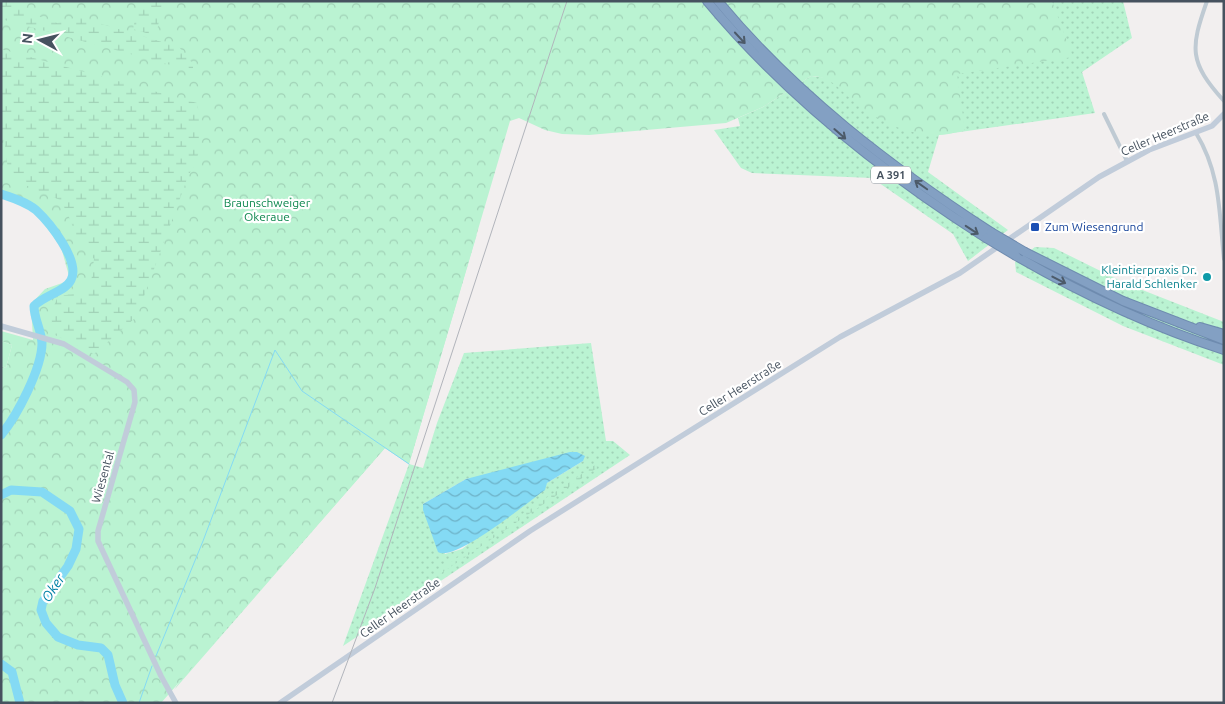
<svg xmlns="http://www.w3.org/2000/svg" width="1225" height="704" font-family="Ubuntu,sans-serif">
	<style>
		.grass { fill: url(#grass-dots); fill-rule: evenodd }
		.forest { fill: url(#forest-crowns) }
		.wetland { fill: url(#wetland-marsh) }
		.pitch { fill: #baf3d2 }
		.water { fill: url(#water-waves) }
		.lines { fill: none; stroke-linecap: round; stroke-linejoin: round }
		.stream { stroke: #84daf4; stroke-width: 1 }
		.river { stroke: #84daf4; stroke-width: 9 }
		.highway-casing { stroke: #6e8baf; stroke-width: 10 }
		.street { stroke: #bfcad3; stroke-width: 4 }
		.secondary { stroke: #c1ccda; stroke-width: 5.5 }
		.highway { stroke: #83a0c3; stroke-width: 8 }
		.rail { stroke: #b1b4bb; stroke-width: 1 }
		.highway-bridge-casing { stroke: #6e8baf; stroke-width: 10; stroke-linecap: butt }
		.highway-bridge { stroke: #83a0c3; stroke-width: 8 }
		.oneway { stroke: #4c5a69 }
		.transit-dot { fill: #1a4fb4; stroke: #fff; stroke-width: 2 }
		.culture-dot { fill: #0f9aa8; stroke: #fff; stroke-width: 2 }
		.labels { text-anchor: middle; stroke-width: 4.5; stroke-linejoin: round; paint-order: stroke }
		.shield { fill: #fff; stroke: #7e868f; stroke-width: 1 }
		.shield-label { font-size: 11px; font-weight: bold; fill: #46525f }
		.street-label { font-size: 12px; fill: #46525f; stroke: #fff }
		.park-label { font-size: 12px; fill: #0f884f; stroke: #fff }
		.transit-label { font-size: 12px; fill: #164399; stroke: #fff; text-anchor: start }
		.culture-label { font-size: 12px; fill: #0d838f; stroke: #fff; text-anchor: end }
		.water-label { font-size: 14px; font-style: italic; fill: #0280a7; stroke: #fff }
	</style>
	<defs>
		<pattern id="grass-dots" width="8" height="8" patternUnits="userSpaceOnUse" patternTransform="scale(1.25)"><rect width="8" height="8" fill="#baf3d2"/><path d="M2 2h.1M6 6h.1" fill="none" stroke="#a1d2b7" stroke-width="1.8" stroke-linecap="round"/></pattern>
		<pattern id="forest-crowns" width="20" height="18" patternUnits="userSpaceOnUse" patternTransform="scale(1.25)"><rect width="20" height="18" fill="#baf3d2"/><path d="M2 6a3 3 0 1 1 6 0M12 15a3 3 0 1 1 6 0" fill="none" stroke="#a1d2b7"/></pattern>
		<pattern id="wetland-marsh" width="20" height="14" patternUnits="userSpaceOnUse" patternTransform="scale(1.25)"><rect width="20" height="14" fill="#baf3d2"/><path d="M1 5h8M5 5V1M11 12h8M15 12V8" fill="none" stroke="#a1d2b7"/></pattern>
		<pattern id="water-waves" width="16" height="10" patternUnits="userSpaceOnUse" patternTransform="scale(1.25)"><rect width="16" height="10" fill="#84daf4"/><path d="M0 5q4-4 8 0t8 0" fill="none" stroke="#6eb3c9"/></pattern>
	</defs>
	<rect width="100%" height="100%" fill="#f2efef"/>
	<path class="grass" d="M739 1H1123L1132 38 1082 72 1095 113 939 135 928 172 1008 230 968 261 953 234 872 178 752 173 741 168 714 130 740 126 738 118 763 107 811 76 829 78 872 114Z
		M477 234 409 464 423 468 437 423 464 353 591 343 606 441H613L630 455 343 646 409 464 385 448 174 690ZM583 461 547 483 462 549 445 554 423 504 466 479Z
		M1035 247 1054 248 1127 284 1224 322V365L1123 326 1016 272 1015 262Z"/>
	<path class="forest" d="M1 1H1052L1073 57 957 74 965 130C957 132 947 135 938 135 910 136 878 121 856 103 840 91 832 76 811 76L763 107 726 123 589 135 562 134 545 130 519 118 510 121 409 464 385 448 161 703H1V366L6 368 12 345 1 341V331L33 340 31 304 45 289 65 282 69 276 61 247 35 212 1 196Z"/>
	<path class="wetland" d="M1 1H21L24 11 57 23 78 17 179 47 193 64V71L1 19Z
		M139 1H163L156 36 133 29Z
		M1 49 197 103C201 126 204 154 189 174L143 299 134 319 94 354 53 334 51 313 58 296 81 293 91 283 94 259 76 235 67 212 60 200 9 178 5 145 1 134Z
		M595 465 597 468 440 574 439 570Z"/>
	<path class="pitch" d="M1 341 12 345 6 368 1 366Z"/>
	<path class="water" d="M570 452H577L585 456 583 461 547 483 545 490C528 502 454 563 438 552L423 510V504L466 479Z"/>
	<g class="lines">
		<path class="stream" d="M156 656 203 541 275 350 302 391 409 464
			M139 703 152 666"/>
		<path class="river" d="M1 194C13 198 26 202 36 210 49 222 81 261 71 280 65 292 44 295 34 306 34 319 41 329 42 343 42 368 17 416 1 435
			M1 495 11 490 42 492 70 511 79 529 76 549 68 566 43 601 41 610 46 623 58 637 78 645 101 648 108 655 115 685 123 703
			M1 664 12 672 20 703"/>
		<defs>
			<path id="highway" d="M707 1C786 96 882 172 986 238
				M718 1C795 94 891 167 991 232
				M1025 252 1123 301 1224 340
				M1016 256C1082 294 1152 327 1224 350
				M1200 327 1224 334"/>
		</defs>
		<use href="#highway" class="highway-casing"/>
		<path class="street" d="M1207 1C1190 49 1189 62 1224 101
			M1104 114 1127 161
			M1196 133C1221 174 1219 213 1224 259"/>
		<path class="secondary" d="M1 326 64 344 127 382 134 390 135 402 98 531V541L161 676 176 703
			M280 703 530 531 651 455 840 337 960 273 1099 177 1149 150 1212 126 1224 114"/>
		<use href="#highway" class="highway"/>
		<path class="rail" d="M332 703 375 588 567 1"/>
		<defs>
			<path id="highway-bridge" d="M991 232 1025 252
				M986 238 1016 256"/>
		</defs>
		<use href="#highway-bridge" class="highway-bridge-casing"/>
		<use href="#highway-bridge" class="highway-bridge"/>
	</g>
	<defs><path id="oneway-shaft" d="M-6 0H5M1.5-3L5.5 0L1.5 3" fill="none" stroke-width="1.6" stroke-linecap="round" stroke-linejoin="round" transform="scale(1.25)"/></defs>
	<g class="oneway">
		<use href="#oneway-shaft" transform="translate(740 38) rotate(47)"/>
		<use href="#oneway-shaft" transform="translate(840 134) rotate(41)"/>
		<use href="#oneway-shaft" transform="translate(921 185) rotate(-145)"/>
		<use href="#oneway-shaft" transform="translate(972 230) rotate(33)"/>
		<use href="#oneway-shaft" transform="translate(1059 280) rotate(27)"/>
	</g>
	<rect class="transit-dot" x="1030" y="222" width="10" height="10" rx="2.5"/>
	<circle class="culture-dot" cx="1207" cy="277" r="5"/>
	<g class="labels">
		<rect class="shield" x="871" y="166.5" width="40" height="17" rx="4"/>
		<g class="shield-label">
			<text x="891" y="179">A 391</text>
		</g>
		<g class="street-label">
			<text transform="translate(1165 134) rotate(-23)" y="4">Celler Heerstraße</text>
			<text transform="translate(740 388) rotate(-32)" y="4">Celler Heerstraße</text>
			<text transform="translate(103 477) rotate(-74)" y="4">Wiesental</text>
			<text transform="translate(400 608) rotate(-35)" y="4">Celler Heerstraße</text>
		</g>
		<g class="park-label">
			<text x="267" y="207">Braunschweiger<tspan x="267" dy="14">Okeraue</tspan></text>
		</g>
		<g class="transit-label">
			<text x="1045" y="231">Zum Wiesengrund</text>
		</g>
		<g class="culture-label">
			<text x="1197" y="274">Kleintierpraxis Dr.<tspan x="1197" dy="14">Harald Schlenker</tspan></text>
		</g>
		<g class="water-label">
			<text transform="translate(53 588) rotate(-57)" y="5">Oker</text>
		</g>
	</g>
	<rect width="1225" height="704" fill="none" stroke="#46525f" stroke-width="5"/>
	<g transform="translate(40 40) rotate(277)" stroke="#ffffff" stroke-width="4" paint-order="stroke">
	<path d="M0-4L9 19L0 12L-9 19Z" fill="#46525f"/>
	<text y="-8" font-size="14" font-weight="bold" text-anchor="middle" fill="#46525f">N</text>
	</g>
</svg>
